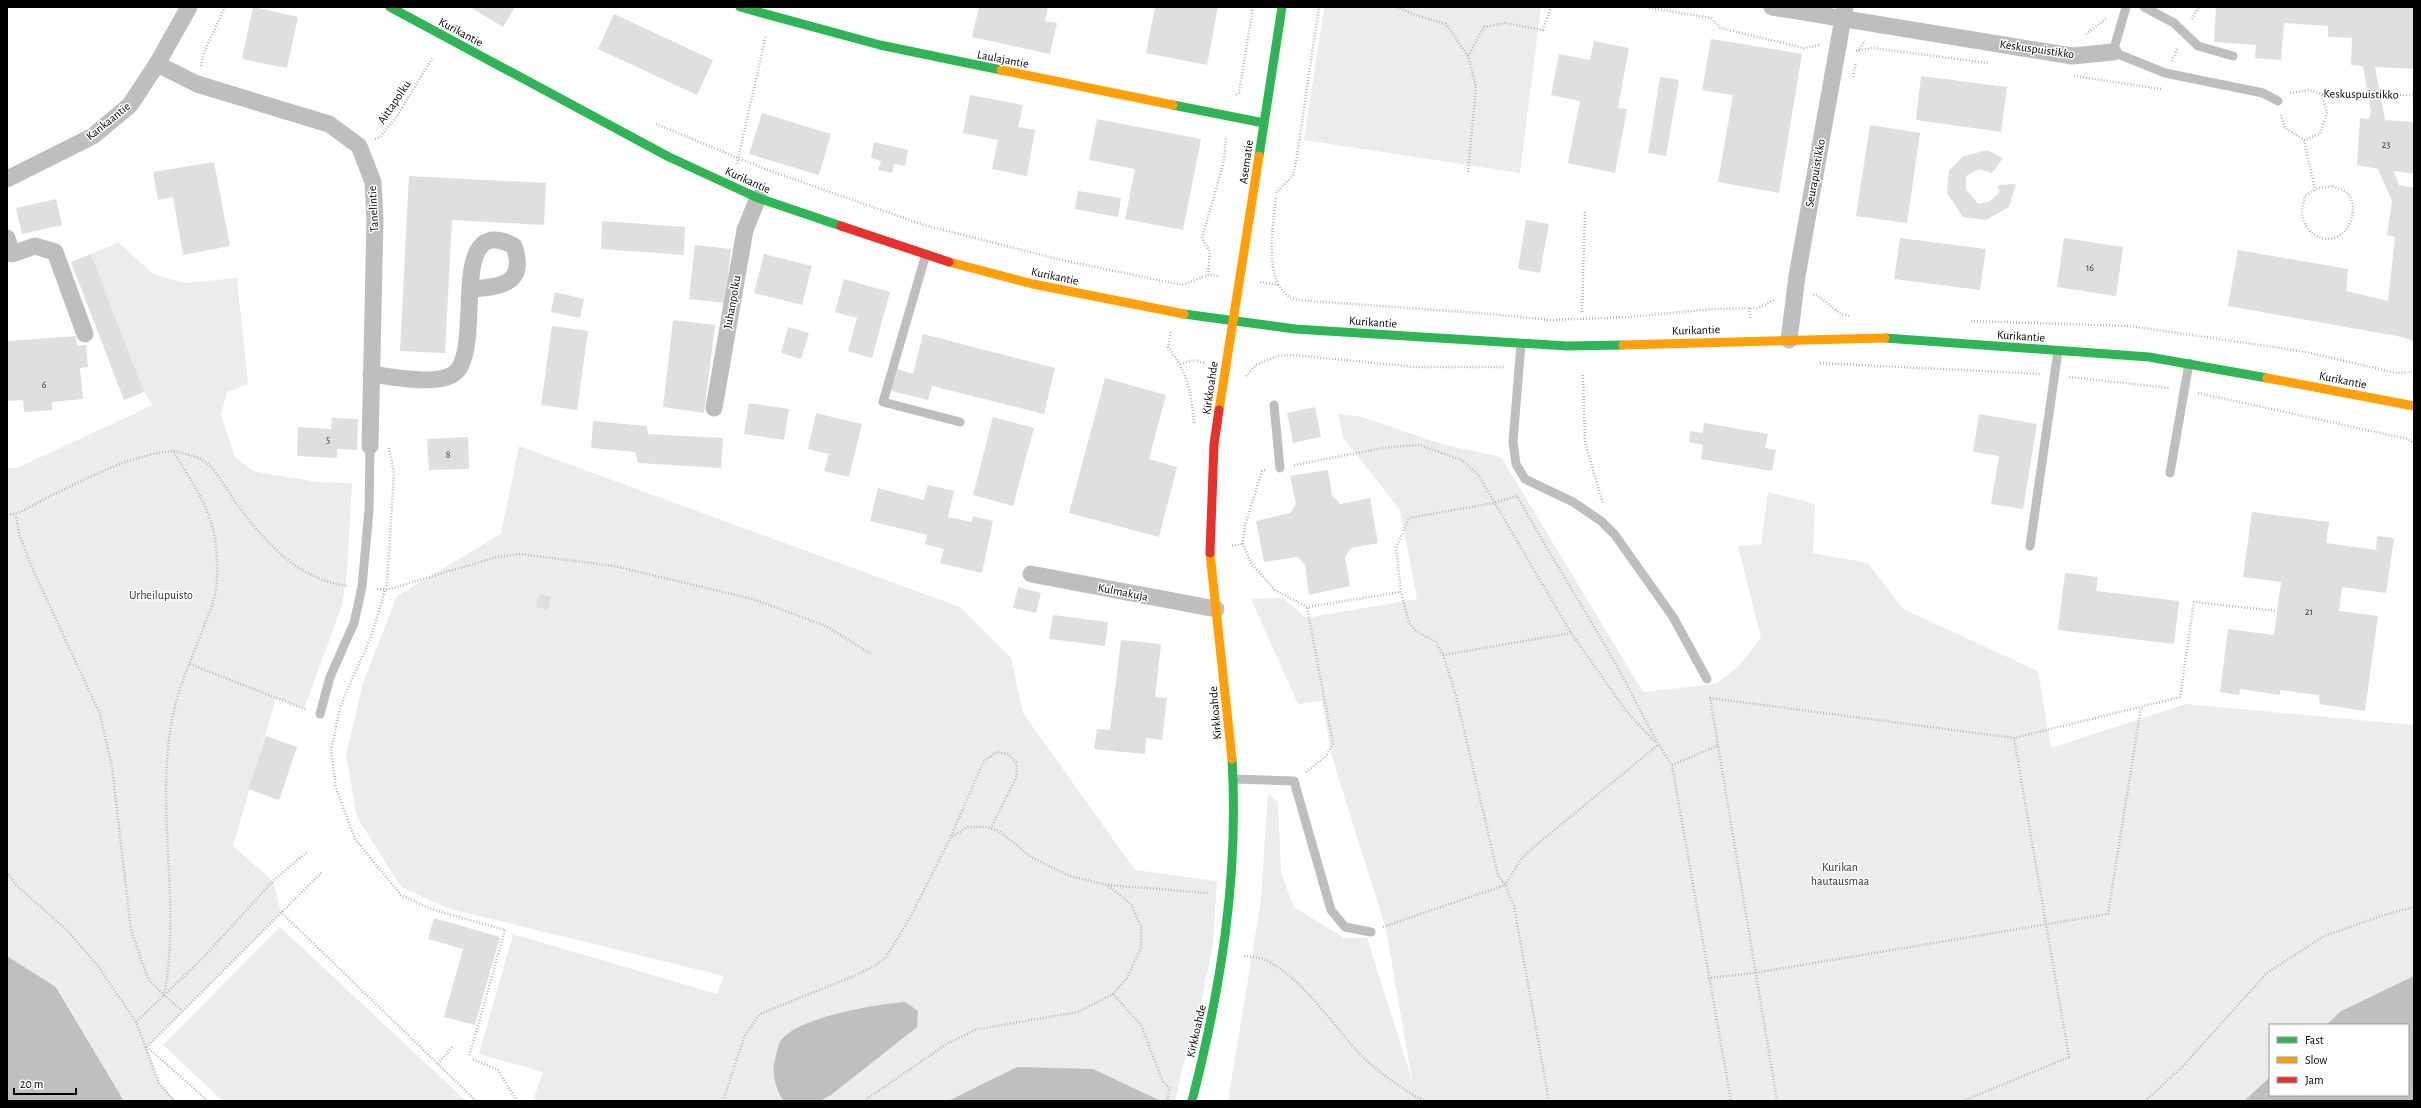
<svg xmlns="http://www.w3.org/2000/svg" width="2421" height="1108" font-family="'Alegreya Sans',sans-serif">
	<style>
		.green { fill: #ececec }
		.water { fill: #bfbfbf }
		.building { fill: #dfdfdf }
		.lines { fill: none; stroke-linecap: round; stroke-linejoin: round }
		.path { stroke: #b9b9b9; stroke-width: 2.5; stroke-dasharray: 1 2; stroke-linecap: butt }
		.lane { stroke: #bebebe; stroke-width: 9 }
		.street { stroke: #bebebe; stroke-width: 17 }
		.fast { stroke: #30b455; stroke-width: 9 }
		.slow { stroke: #ff9f0a; stroke-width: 9 }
		.jam { stroke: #e5322d; stroke-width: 9 }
		.labels { text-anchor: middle; stroke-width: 3; stroke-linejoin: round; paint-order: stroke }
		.number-label { font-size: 10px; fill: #383838 }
		.street-label { font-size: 12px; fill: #000; stroke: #fff }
		.park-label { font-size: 12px; fill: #333; stroke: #fff }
	</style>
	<rect width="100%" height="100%" fill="#fff"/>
	<path class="green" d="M1324 7H1541L1520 173 1304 140Z
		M118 242 153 274 186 283 237 278 248 384 227 392 221 415 235 457 253 471 316 482 352 483 347 573 342 605 304 709 276 698 233 846 273 881 281 912 147 1047 159 1083 176 1101H124L57 987 7 956V468H17L153 405 144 392 91 254Z
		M1338 414 1362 417 1445 445 1501 457 1643 692 1716 684 1739 666 1761 638 1738 546 1761 544 1768 492 1815 504 1813 553 1868 563 1903 609 2038 671 2051 748 2186 704 2414 725V976L2341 1011 2326 1025H2270V1077L2244 1101H1228L1261 900 1268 793 1278 802 1281 873 1294 907 1344 938H1367L1412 1080 1386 929 1331 754 1322 701 1298 704 1251 599 1283 598 1306 618 1417 599 1400 510 1343 437Z
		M519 446 960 607 1011 658 1023 713 1135 870 1217 881 1213 943 1196 1030 1183 1065 1175 1101H1160L1017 1067 948 1101H533L543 1072 479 1054 513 934 717 994 724 976 447 908 401 887 357 817 346 755 363 683 397 596 501 534Z
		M280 927 466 1101H223L163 1045Z"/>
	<path class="water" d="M7 956 56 987 124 1101H7Z
		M2414 976V1101H2244L2270 1077V1095H2408V1025H2326L2341 1011Z
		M905 1002 918 1011 917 1027 831 1095 820 1101H784C777 1093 772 1075 774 1064 776 1058 777 1046 781 1040 799 1017 876 1004 905 1002Z
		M1017 1067 1093 1069 1161 1101H948Z"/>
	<path class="building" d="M253 7 298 17 287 68 242 59Z
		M470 7H515L503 27Z
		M979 7H1048L1045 21 1057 23 1050 54 972 37Z
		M1155 7H1218L1207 65 1146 53Z
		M2216 7H2414V69L2375 67 2385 120 2414 122V174L2394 171 2399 185 2414 188V341L2402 337 2228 306 2238 250 2348 269 2346 291 2388 301 2395 237 2387 235 2392 201 2378 169 2357 165 2360 118 2369 119 2371 112 2363 66 2351 65 2352 38 2328 37V26L2284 23 2281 60 2255 58 2256 45 2214 42Z
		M614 14 713 60 697 95 598 49Z
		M1711 39 1802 54 1779 193 1718 182 1733 95 1702 90Z
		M1594 41 1629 48 1618 108 1627 109 1615 173 1568 163 1580 101 1551 95 1559 54 1590 60Z
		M1921 76 2007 87 2001 132 1916 120Z
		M1660 77 1679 80 1666 156 1648 153Z
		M970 95 1023 105 1018 127 1035 130 1027 176 992 169 998 140 963 133Z
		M762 113 831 134 819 175 749 154Z
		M1097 119 1201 139 1183 230 1125 219 1135 169 1089 160Z
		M1870 125 1920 133 1907 223 1856 216Z
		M874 142 908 150 905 166 894 164 892 173 878 170 881 161 871 158Z
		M1987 150 2003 158 1992 173 1979 169 1966 176V189L1978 204 1988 202 1999 193 1998 185 2016 184 2009 207 1986 220 1963 217 1947 193 1949 170 1964 156Z
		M214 162 230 246 183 255 173 197 158 200 153 172Z
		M409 176 546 183 544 225 452 220 445 353 400 351Z
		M1078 191 1121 198 1118 217 1075 209Z
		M56 199 62 225 22 234 16 208Z
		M1526 220 1549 224 1540 273 1518 269Z
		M602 221 685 227 684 255 601 249Z
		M1900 238 1986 249 1980 290 1894 279Z
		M2064 238 2123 247 2116 296 2057 287Z
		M695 245 731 249 725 303 689 299Z
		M91 254 144 392 124 400 71 262Z
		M764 254 812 266 802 305 754 293Z
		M844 279 890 292 872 358 848 351 857 318 835 312Z
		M555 292 584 299 580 318 551 312Z
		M673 320 715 325 704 413 663 407Z
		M552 326 588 331 577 410 541 405Z
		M788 327 809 333 801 359 781 353Z
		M923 334 1055 368 1044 414 932 386 928 400 891 391 897 369 913 374Z
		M76 336 77 346 86 345 88 367 80 368 83 399 52 402V410L24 412 23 400 7 401V341Z
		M1105 378 1166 395 1149 459 1177 467 1159 537 1069 513Z
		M749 403 789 409 784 440 744 434Z
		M1315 407 1321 437 1293 443 1287 413Z
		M816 413 862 424 849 477 824 471 829 454 808 449Z
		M1979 414 2037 424 2023 509 1991 504 1999 456 1973 452Z
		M993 417 1034 428 1013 506 973 495Z
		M332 418 358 419 357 450 337 449V458L297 456 298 427 331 429Z
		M593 421 647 426 648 434 723 438 721 468 638 463 635 452 591 448Z
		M1704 423 1768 434 1765 448 1776 450 1772 471 1701 459 1703 445 1689 442 1690 431 1703 433Z
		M468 437 469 469 429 470 427 439Z
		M1328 470 1332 495 1340 504 1370 498 1378 543 1351 548 1345 557 1350 586 1309 595 1305 565 1298 557 1264 562 1256 521 1290 513 1296 504 1290 476Z
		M928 485 954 491 948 517 972 522 973 516 993 521 982 573 940 563 944 549 925 544 927 535 870 521 878 488 924 500Z
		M2252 512 2329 522 2326 543 2376 550 2377 536 2394 538 2386 593 2342 587 2339 611 2378 616 2365 711 2320 704 2319 695 2280 690V695L2240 689 2239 695 2220 692 2228 629 2274 635 2281 582 2243 577Z
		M2065 573 2098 577 2096 591 2179 601 2174 644 2058 630Z
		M1018 587 1041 593 1036 613 1013 608Z
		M539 594 551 597 548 610 536 607Z
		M1053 615 1108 622 1105 646 1049 639Z
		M1121 640 1161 644 1155 697 1167 698 1162 740 1146 738 1145 754 1094 749 1097 729 1110 730Z
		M266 736 297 747 279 800 248 789Z
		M434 918 500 937 475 1025 444 1017 463 949 428 939Z"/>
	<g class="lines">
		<path class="path" d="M1397 7 1415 15 1446 24 1468 56 1476 87 1468 172
			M1646 7 1711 18 1720 28 1804 48 1820 45
			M2192 19 2198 7
			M2086 34 2106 19
			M1856 51 1873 48 1988 63
			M1858 51 1865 41
			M1468 56 1484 27 1505 23 1543 30 1551 7
			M2172 61 2178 47
			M201 66 204 52 225 7
			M2074 76 2162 89
			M1853 77 1856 62
			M2290 93 2309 90 2322 94 2414 95
			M1236 95 1239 93 1241 81 1253 7
			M2281 115 2285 128 2304 140 2320 134 2327 113 2322 94
			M656 124 765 169 924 225 1057 259 1182 285 1208 275 1219 276
			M375 139 380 137 397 116 433 57
			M2304 140 2315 190
			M737 164 766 35
			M2333 186C2337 188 2344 190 2347 193 2352 197 2353 204 2353 210 2350 247 2309 248 2302 215 2301 209 2304 202 2305 196L2318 188Z
			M1276 193 1293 175 1296 162 1319 7
			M1276 198C1273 228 1267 256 1278 285
			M1208 275 1210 252 1202 238 1224 161 1226 136
			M1260 282 1278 285 1290 298 1298 300 1491 314 1551 320 1629 317 1713 309 1758 308 1774 300
			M1813 295H1817L1841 314 1851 316
			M1749 308 1750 320
			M1582 312 1585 210
			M1971 321 2130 326 2301 351 2397 373 2414 372
			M1171 332 1168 347C1188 373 1191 392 1194 424
			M1820 363 2041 374
			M1180 364 1194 360 1205 363
			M1583 375 1585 442 1603 504
			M1246 376 1256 365 1277 356 1293 355 1416 367H1505
			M2069 377 2170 388
			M2198 393 2408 439 2414 444
			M389 448 394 473 387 584 371 637 341 704 331 750 336 788 355 839 401 895 431 909 505 930 469 1057
			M174 451C185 454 199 456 208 464 220 476 228 492 238 506 266 543 299 580 348 586
			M1294 465 1389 447 1419 445 1462 460 1479 476 1571 633
			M1265 470 1262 471 1245 525 1243 544 1251 563 1275 590 1307 607 1401 592
			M7 515C22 514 32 505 46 498 87 479 128 455 173 451 191 481 213 510 216 547 217 560 218 576 216 589 214 603 207 618 202 632 191 658 179 687 173 715 154 808 182 902 164 995L148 979 131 930 112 767 100 714 34 572 19 534 16 515
			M1232 546 1243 544
			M377 589 386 590 497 557 520 554 614 566 753 599 826 626 871 654
			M1443 655 1571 633 1627 712 1655 742
			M190 664 307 710
			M1710 697 1777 1101
			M1710 698 2014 738 2180 697 2194 602 2277 611
			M1672 765 1717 746
			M1306 772 1326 756 1333 744 1307 607
			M951 836 984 761 997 752 1008 754 1016 762 1017 776 991 828
			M7 872 16 885 66 929 98 966 136 1022 159 1083 174 1101
			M1108 885 1208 893
			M281 912 476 1101
			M1383 927 1505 885 1522 858 1535 846 1658 745
			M1244 956C1251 957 1259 957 1265 960 1299 974 1333 1025 1358 1052 1376 1071 1401 1088 1424 1101
			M1708 978 1754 973 2108 914 2141 707
			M1113 994 1141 1025 1163 1082 1170 1088 1167 1101
			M164 995 182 1011
			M136 1022 202 959 273 881 308 851
			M473 1059 498 1070 517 1101
			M438 1064 452 1047
			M208 1101 147 1047 322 872
			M723 1101 745 1035 760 1014 854 976 873 967 886 957 911 916 951 837 968 827H987L999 831 1031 857 1070 876 1107 885 1131 904 1141 927V948L1127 978 1113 994 1078 1012 978 1029 948 1043 864 1101
			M1549 1101 1514 906 1505 885 1498 875 1456 696 1443 655 1436 642 1416 631 1409 623 1401 592 1396 548 1409 518 1494 503 1517 496C1550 555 1586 611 1619 670 1637 702 1651 735 1672 765L1731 1101
			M1963 1101 2069 1057 2014 738
			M2145 1101 2182 1067 2267 973 2324 936 2384 915 2414 907"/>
		<path class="lane" d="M2126 7 2113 52 2165 73 2263 93 2278 101
			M2144 7 2174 23 2198 46 2233 56
			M926 254 883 402 960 422
			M1521 344 1513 442 1516 464 1525 479 1573 502 1601 521 1615 535 1673 617 1707 679
			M1274 405 1280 468
			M2170 473 2189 363
			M2030 546 2058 351
			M320 714 330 677 354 623 362 587 369 510 370 446
			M1233 779 1294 781 1331 910 1345 927 1371 932"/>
		<path class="street" d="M1772 7 2072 56 2113 52
			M157 64 197 84 329 124 359 146 373 182 375 220 370 446
			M7 179 93 136 130 105 157 64 189 7
			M7 238 12 254 35 246 55 252 85 334
			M1789 340 1797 276 1845 7
			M371 374C393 377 433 385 452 375 488 356 443 209 514 246 527 284 501 287 470 289
			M714 408 745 230 758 198
			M1031 574 1216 609"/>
		<path class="fast" d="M390 7 669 157 758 198 841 226
			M740 7 880 45 1001 70
			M1173 105 1264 123
			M1259 156 1282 7
			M1184 314 1295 329 1567 346 1623 345
			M1885 338 2149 357 2267 378
			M1192 1101C1221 988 1239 876 1232 759"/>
		<path class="slow" d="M1001 70 1173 105
			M949 262 1033 284 1184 314
			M1623 345 1885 338
			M2267 378 2414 406
			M1219 410 1259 156
			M1210 553 1232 759"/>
		<path class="jam" d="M841 226 949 262
			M1210 553 1214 444 1219 410"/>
	</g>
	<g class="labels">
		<g class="number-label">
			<text x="2386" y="148">23</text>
			<text x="2090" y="271">16</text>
			<text x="44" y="388">6</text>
			<text x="328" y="443">5</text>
			<text x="448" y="458">8</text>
			<text x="2309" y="615">21</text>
		</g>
		<g class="street-label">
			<text transform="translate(461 32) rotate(28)" y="4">Kurikantie</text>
			<text transform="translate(2037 49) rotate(8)" y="4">Keskuspuistikko</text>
			<text transform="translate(1003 59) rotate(11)" y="4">Laulajantie</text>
			<text transform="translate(2361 94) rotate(1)" y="4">Keskuspuistikko</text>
			<text transform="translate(394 102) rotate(-56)" y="4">Aittapolku</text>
			<text transform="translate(108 121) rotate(-39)" y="4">Kankaantie</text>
			<text transform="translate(1246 162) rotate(-82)" y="4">Asematie</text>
			<text transform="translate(1815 173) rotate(-80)" y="4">Seurapuistikko</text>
			<text transform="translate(748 180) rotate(24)" y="4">Kurikantie</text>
			<text transform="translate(373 209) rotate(-93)" y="4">Tanelintie</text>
			<text transform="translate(1055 276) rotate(12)" y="4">Kurikantie</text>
			<text transform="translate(732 302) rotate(-80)" y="4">Juhanpolku</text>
			<text transform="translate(1373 322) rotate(4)" y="4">Kurikantie</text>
			<text transform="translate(1696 330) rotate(-2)" y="4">Kurikantie</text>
			<text transform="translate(2021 336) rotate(4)" y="4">Kurikantie</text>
			<text transform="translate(2343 380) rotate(11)" y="4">Kurikantie</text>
			<text transform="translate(1210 388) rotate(-82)" y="4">Kirkkoahde</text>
			<text transform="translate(1123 592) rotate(11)" y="4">Kulmakuja</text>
			<text transform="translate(1215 713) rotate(-95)" y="4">Kirkkoahde</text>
			<text transform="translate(1196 1031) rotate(-77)" y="4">Kirkkoahde</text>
		</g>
		<g class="park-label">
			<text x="161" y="599">Urheilupuisto</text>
			<text x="1840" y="871">Kurikan<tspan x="1840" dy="14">hautausmaa</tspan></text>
		</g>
	</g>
	<rect width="2421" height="1108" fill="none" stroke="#000000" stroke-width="16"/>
	<rect x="2269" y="1024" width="140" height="72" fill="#ffffff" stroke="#999999"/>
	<rect x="2277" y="1037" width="20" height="6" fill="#30b455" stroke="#999999"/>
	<text x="2305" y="1044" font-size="12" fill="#000000">Fast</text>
	<rect x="2277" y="1057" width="20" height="6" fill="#ff9f0a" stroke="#999999"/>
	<text x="2305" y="1064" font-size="12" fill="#000000">Slow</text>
	<rect x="2277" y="1077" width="20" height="6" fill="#e5322d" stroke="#999999"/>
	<text x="2305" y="1084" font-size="12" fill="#000000">Jam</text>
	<path d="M14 1088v6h62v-6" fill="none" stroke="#000000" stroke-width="2"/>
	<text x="20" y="1088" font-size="12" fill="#000000" stroke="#ffffff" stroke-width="3" paint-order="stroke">20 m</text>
</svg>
